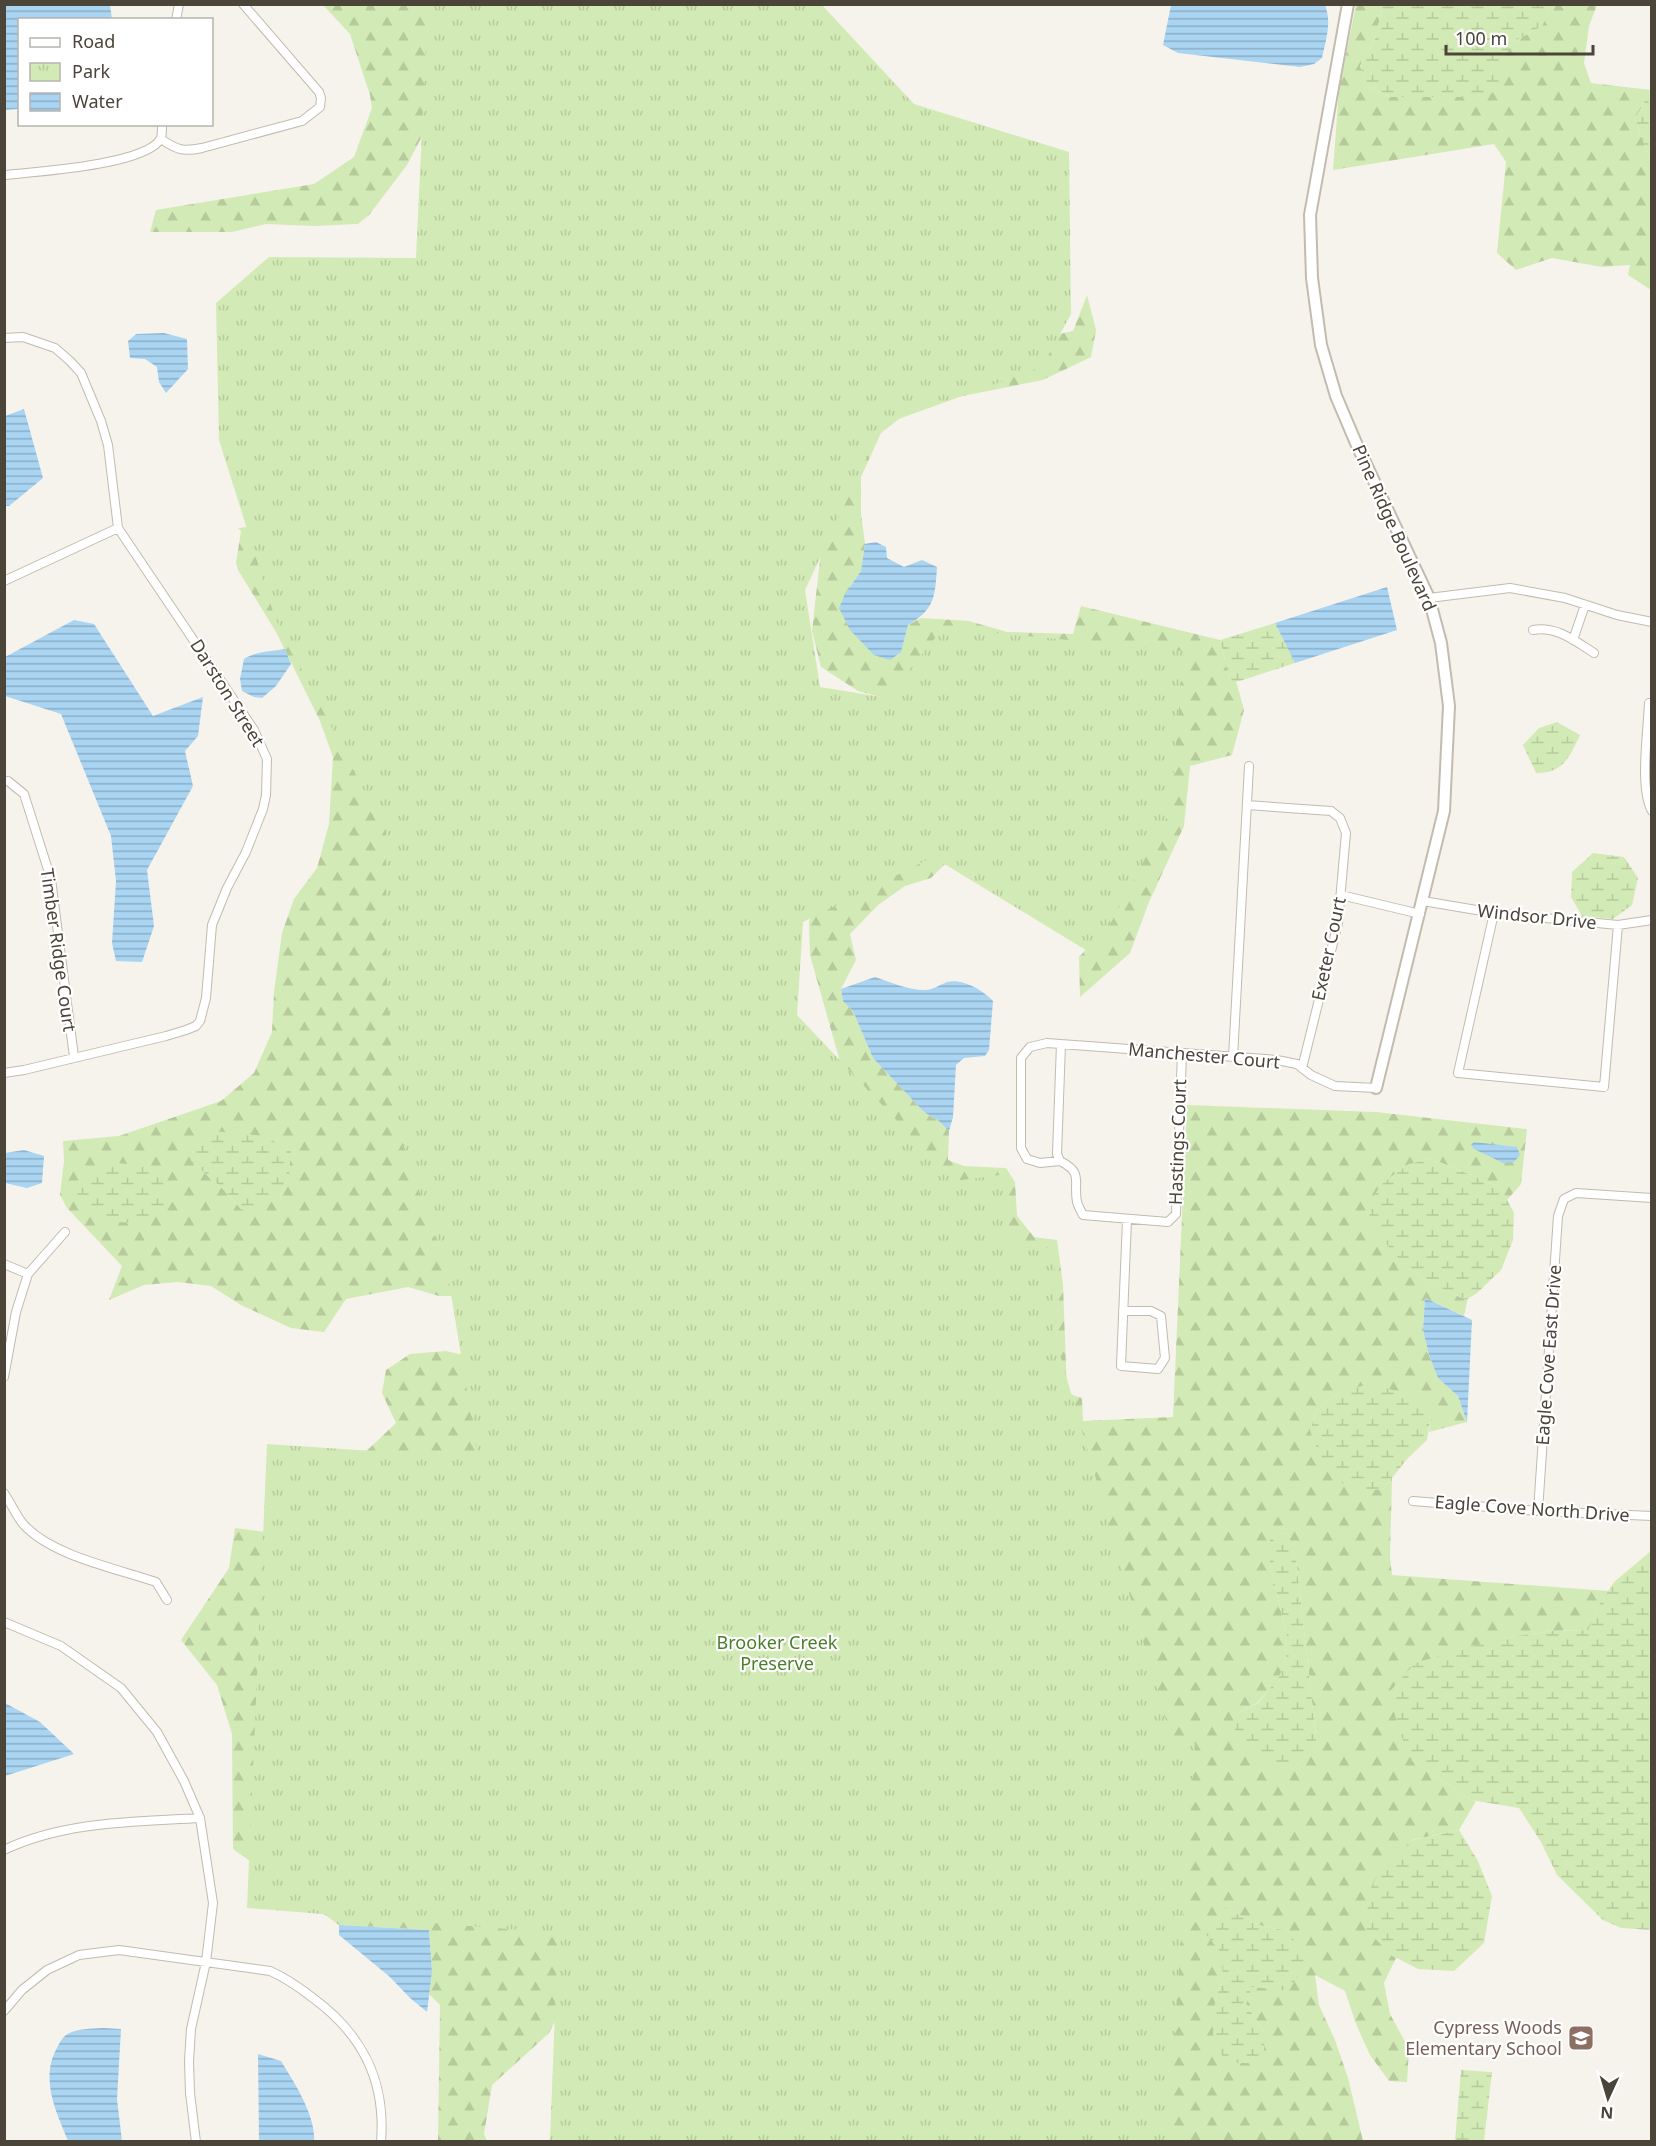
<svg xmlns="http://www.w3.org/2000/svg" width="1656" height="2146" font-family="'Noto Sans',sans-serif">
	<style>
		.forest { fill: url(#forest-firs); fill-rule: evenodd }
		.wetland { fill: url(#wetland-marsh) }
		.park { fill: url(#park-tufts) }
		.water { fill: url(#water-rules) }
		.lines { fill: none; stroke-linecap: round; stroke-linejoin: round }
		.minor-casing { stroke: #c2bbae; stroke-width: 10 }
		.tertiary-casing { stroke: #c2bbae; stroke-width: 14 }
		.minor { stroke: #fff; stroke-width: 8 }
		.tertiary { stroke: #fff; stroke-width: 10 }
		.labels { text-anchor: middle; stroke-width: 4.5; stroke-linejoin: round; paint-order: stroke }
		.street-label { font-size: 18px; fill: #4b4439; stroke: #fff }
		.park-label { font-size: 18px; fill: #4a7f2a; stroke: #fff }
		.education-label { font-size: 18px; fill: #785e54; stroke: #fff; text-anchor: end }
	</style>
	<defs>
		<pattern id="forest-firs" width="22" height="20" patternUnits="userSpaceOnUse" patternTransform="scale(1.5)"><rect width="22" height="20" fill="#d2eab5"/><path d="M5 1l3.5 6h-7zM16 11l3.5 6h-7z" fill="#b6ca9c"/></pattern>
		<pattern id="wetland-marsh" width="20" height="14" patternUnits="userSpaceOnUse" patternTransform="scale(1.5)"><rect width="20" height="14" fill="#d2eab5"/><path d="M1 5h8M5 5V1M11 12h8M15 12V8" fill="none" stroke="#b6ca9c"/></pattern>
		<pattern id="park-tufts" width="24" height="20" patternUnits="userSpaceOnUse" patternTransform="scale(1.5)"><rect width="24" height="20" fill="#d2eab5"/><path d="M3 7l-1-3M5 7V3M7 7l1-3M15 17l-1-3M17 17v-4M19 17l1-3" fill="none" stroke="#b6ca9c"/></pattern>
		<pattern id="water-rules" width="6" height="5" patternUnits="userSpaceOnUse" patternTransform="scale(1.5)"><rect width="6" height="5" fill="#a9d4f2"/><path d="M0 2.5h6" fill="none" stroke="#8caec5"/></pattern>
	</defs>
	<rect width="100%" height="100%" fill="#f6f3ec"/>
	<path class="forest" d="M323 5H435V84L430 121 407 165 369 215 358 224 314 226 266 224 232 232H150L156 210 314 184 354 157 372 108 370 95 350 34Z
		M1356 5H1383L1375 39 1360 66 1367 86 1390 97H1428L1502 61 1513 42 1542 26 1552 5H1597L1589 26 1584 63 1591 83 1651 90 1635 119 1651 162V290L1628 275 1630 265 1602 267 1552 258 1516 270 1497 253 1506 162 1494 144 1333 170 1339 90Z
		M1087 295 1096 330 1091 357 1043 380 917 405 881 433 861 477V514L865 544 861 571 845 594 901 652 908 625 921 618 969 621 1007 632 1073 634 1081 606 1220 640 1230 680 1236 681 1244 710 1232 755 1190 766 1184 826 1149 902 1130 953 1080 997 1079 957 1103 931 906 704 858 691 821 667 812 631 822 542 845 413 1036 339 1073 331Z
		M264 525 363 597 470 1296H439L408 1287 346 1299 324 1332 291 1328 241 1305 211 1286 178 1282 144 1285 109 1300 122 1266 67 1208 60 1195 64 1161 63 1141 119 1136 221 1101 254 1073 272 1032 274 992 282 933 294 899 317 868 329 824 333 757 320 721 276 632 238 570 236 563 241 531 238 528ZM191 1149 289 1175 280 1197 251 1212 241 1209 222 1188 192 1162Z
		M890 837 951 858 931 878 905 886 878 905 850 934 856 960 841 989 843 1000 853 1011 873 1058 924 1112 939 1121 949 1131 948 1160 964 1166 1006 1168 1015 1182 1017 1216 1034 1237 1057 1240 1063 1285 1067 1393 1082 1398 1083 1421 1173 1417 1187 1105 1376 1112 1527 1129 1521 1184 1507 1200 1500 1187 1430 1158 1407 1165 1383 1183 1406 1267 1441 1288 1466 1300 1468 1298 1464 1316 1425 1298 1423 1330 1429 1355 1438 1378 1458 1396 1467 1422 1429 1432 1431 1415 1340 1392 1316 1411 1310 1430 1383 1489 1392 1478 1390 1557 1392 1575 1609 1591 1597 1608 1589 1630 1553 1631 1501 1638 1412 1760 1471 1800 1476 1801 1459 1830 1412 1840 1391 1955 1396 1958 1384 1983 1390 2014 1409 2049 1407 2082 1389 2081 1370 2055 1356 2024 1345 1991 1315 1975 1319 2005 1335 2040 1348 2078 1363 2141H1056L844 1076 810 955 809 922 827 874ZM1287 1533 1296 1558 1317 1746 1295 1767 1236 1714 1257 1703 1280 1677 1286 1657 1287 1637 1270 1564V1535ZM1226 1908 1258 1925 1288 1931 1287 1991 1252 1986 1246 2004 1265 2034 1215 2002 1222 1980Z
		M446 1351 489 1361 546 1804 566 2000 549 2033 492 2085 484 2134 487 2141H438L440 2005 429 1994 432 1972 429 1930 339 1925 233 1849 232 1734 217 1685 181 1640 229 1568 235 1528 279 1534 396 1423 382 1393 386 1370 410 1354Z"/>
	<path class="wetland" d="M1383 5V4L1552 5 1542 26 1513 42 1502 61 1498 91 1477 97H1390L1367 86 1360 66 1375 39Z
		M1651 90V162L1635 119Z
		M1275 623 1295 663 1240 681H1230L1220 640Z
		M1557 722 1580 735C1570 756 1563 774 1536 773L1523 745 1539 728Z
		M1593 853 1624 857 1638 878 1632 905 1613 919 1582 916 1571 897 1572 872Z
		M212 1131 263 1136 291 1150 289 1175 280 1197 251 1213 241 1209 222 1188 192 1162 190 1149Z
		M1430 1158 1500 1187 1514 1213 1513 1240 1501 1270 1477 1293 1466 1300 1441 1288 1406 1267 1370 1225 1369 1202 1383 1183 1407 1165Z
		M118 1163 159 1167 167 1198 164 1213 135 1223 117 1222 77 1203 78 1190 95 1169Z
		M1369 1384 1409 1394 1431 1415 1427 1440 1408 1458 1383 1489 1365 1491 1340 1482 1319 1453 1310 1431 1316 1411 1340 1392Z
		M1288 1533 1296 1558 1317 1746 1295 1767 1269 1766 1235 1734 1236 1714 1258 1703 1279 1677 1286 1657 1287 1637 1270 1564V1534Z
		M1651 1551V1930L1621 1928 1603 1920 1557 1875 1541 1842 1519 1808 1471 1800 1412 1760 1398 1729 1390 1691 1415 1663 1501 1638 1553 1631 1588 1630 1597 1608 1614 1582Z
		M1459 1830 1478 1861 1492 1896 1484 1943 1454 1971 1418 1969 1391 1955 1366 1929 1369 1892 1383 1865 1413 1840Z
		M1226 1908 1258 1925 1288 1931 1305 1957 1296 1979 1288 1991 1252 1987 1246 2004 1265 2034 1263 2064 1225 2062 1213 2034 1215 2002 1222 1980 1223 1955 1204 1932Z
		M1461 2070 1492 2072 1484 2141H1455Z"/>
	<path class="park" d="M428 5H822L914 104 1069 152 1071 314 1042 367 882 425 805 590 820 687 887 698 943 628 1184 651 1170 811 1094 955 933 857 803 922 797 1015 954 1181 1007 1174 1009 1241 1055 1249 1053 1331 1172 1741 1195 1744 1167 2141H550L558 1933 247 1908 267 1444 478 1458 448 1276 396 1123 387 986 385 831 275 618 219 440 216 303 269 257 416 258Z"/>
	<path class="water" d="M4 5H110L112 19 20 20 19 109 5 110Z
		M1171 5H1325C1332 23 1326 39 1322 58L1314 64 1300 67 1178 53 1163 45Z
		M164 333 187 339 188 369 166 393 159 382 157 367 145 359 130 358 128 341 136 334Z
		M24 409 43 478 9 506H5V416Z
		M876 542 886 547 887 558 904 567 922 560 937 567C935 597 935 609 908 625L901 652 890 660 874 655 850 630 839 608 845 594 861 571 865 544Z
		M1387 587 1397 630 1295 663 1275 623Z
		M74 620 94 624 153 716 203 697 198 736 185 751 193 786 147 870 154 926 142 962 116 961 112 943 116 881 111 836 61 714 5 696V657Z
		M285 649 291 664 276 686 262 698 254 697 242 691 240 679 244 659C256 651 270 652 285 649Z
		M875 977C890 982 908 990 925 990 932 990 940 985 947 982 962 978 983 990 993 1001L989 1050 985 1056 964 1058 956 1065 953 1117 949 1131 939 1121 924 1112 873 1058 853 1011 843 1001 841 989Z
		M1474 1142 1517 1147 1520 1155 1514 1162 1503 1163 1474 1149 1471 1145Z
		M24 1150 44 1156 42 1183 27 1188 5 1183V1153Z
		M1425 1298 1472 1320 1467 1422 1458 1396 1438 1378 1429 1355 1423 1330Z
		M5 1703 40 1722 74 1754 5 1776Z
		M339 1925 429 1930 432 1972 427 2012 410 1998 390 1977 339 1935Z
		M103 2028 121 2029 117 2099 122 2141H68C56 2111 39 2078 58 2046 60 2042 62 2038 66 2035 77 2028 90 2029 103 2028Z
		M258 2054 281 2061C294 2082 316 2116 314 2141H259Z"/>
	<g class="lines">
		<defs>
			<path id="minor" d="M176 20 179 4
				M161 139C177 150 183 152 202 148L302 121 320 107 321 98 319 92 243 4
				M4 175C34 172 148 165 161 138 162 135 162 128 162 124
				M4 338 23 337 55 348 70 361 81 373 101 421 108 445 118 528 254 730 267 759 266 795 263 809 246 852 227 888 212 925 206 998 200 1021 196 1026 186 1030 166 1036 24 1070 4 1073
				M4 581 118 528
				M1429 598 1510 588 1565 598 1617 615 1652 622
				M1533 630C1557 626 1575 641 1594 653
				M1573 640 1585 605
				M1652 703H1649C1648 731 1639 788 1652 811
				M8 781 24 794 51 879 74 1057
				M1247 805 1331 811 1340 818 1346 833 1338 923 1302 1068
				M1341 895 1420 914
				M1423 901 1494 913 1618 925 1652 920
				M1494 913 1458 1073 1604 1087 1618 925
				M1061 1044 1057 1154 1060 1161C1084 1173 1073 1181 1077 1202 1078 1206 1081 1211 1083 1215L1168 1222 1176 1214 1182 1053
				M1233 1057 1249 766
				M1060 1161 1040 1163 1027 1159 1021 1148V1058L1030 1047 1047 1043 1277 1060 1297 1064 1311 1075 1335 1086 1376 1088
				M4 1264 28 1274
				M1123 1311H1151L1161 1316 1165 1358 1158 1369 1121 1366 1127 1220
				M4 1377 16 1312 28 1274 65 1232
				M4 1493C11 1503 16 1516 24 1525 53 1556 115 1568 156 1582L167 1600
				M1413 1501 1538 1511 1652 1516
				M1538 1511 1558 1216 1564 1199 1576 1193 1652 1198
				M4 1622 61 1646 121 1688 157 1732 184 1781 200 1818 213 1903 206 1962 191 2029 189 2061 190 2093 196 2142
				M4 1850C65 1821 135 1822 200 1818
				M4 2011 22 1990 47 1970 79 1955 119 1950 270 1971C286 1978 299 1987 313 1998 362 2034 386 2080 381 2142"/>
			<path id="tertiary" d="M1348 4 1310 215 1312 278 1321 345 1336 396 1356 443 1429 598 1441 643 1449 706 1444 811 1376 1088"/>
		</defs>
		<use href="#minor" class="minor-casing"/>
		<use href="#tertiary" class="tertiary-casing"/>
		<use href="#minor" class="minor"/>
		<use href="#tertiary" class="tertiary"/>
	</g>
	<defs>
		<symbol id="school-square" viewBox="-11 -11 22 22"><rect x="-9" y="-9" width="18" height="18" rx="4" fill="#8d6e63" stroke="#fff"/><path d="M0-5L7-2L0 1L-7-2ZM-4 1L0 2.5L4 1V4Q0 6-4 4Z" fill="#fff"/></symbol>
	</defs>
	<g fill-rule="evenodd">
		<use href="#school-square" x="1566" y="2023" width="30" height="30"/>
	</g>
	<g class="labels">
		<g class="street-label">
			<text transform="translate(1394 528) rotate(66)" y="6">Pine Ridge Boulevard</text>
			<text transform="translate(227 693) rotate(58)" y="6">Darston Street</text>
			<text transform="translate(1537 917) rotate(6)" y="6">Windsor Drive</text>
			<text transform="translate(1329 949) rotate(-78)" y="6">Exeter Court</text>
			<text transform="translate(58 950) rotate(82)" y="6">Timber Ridge Court</text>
			<text transform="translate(1204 1056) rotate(5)" y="6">Manchester Court</text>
			<text transform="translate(1178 1142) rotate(-88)" y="6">Hastings Court</text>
			<text transform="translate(1549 1355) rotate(-86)" y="6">Eagle Cove East Drive</text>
			<text transform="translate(1532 1509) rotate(4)" y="6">Eagle Cove North Drive</text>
		</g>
		<g class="park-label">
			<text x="777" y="1649">Brooker Creek<tspan x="777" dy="21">Preserve</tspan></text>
		</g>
		<g class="education-label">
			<text x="1562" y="2034">Cypress Woods<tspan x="1562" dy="21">Elementary School</tspan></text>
		</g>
	</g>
	<rect width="1656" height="2146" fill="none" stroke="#4b4439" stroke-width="12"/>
	<rect x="18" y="18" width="195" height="108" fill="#ffffff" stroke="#b7b4b0" stroke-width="1.5"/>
	<rect x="30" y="38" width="30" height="9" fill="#ffffff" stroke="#b7b4b0" stroke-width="1.5"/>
	<text x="72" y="48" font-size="18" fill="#4b4439">Road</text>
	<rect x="30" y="63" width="30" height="18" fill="url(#park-tufts)" stroke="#b7b4b0" stroke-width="1.5"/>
	<text x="72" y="78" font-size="18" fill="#4b4439">Park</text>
	<rect x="30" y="93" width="30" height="18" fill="url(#water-rules)" stroke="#b7b4b0" stroke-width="1.5"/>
	<text x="72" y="108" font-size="18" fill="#4b4439">Water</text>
	<g transform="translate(1608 2098) rotate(184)" stroke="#ffffff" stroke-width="4.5" paint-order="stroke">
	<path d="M0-4.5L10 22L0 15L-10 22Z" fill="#4b4439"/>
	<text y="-9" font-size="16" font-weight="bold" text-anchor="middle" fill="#4b4439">N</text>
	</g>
	<path d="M1446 45v9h147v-9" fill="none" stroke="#4b4439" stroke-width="3"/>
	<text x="1455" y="45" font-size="18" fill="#4b4439" stroke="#ffffff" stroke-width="4.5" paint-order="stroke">100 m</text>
</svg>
